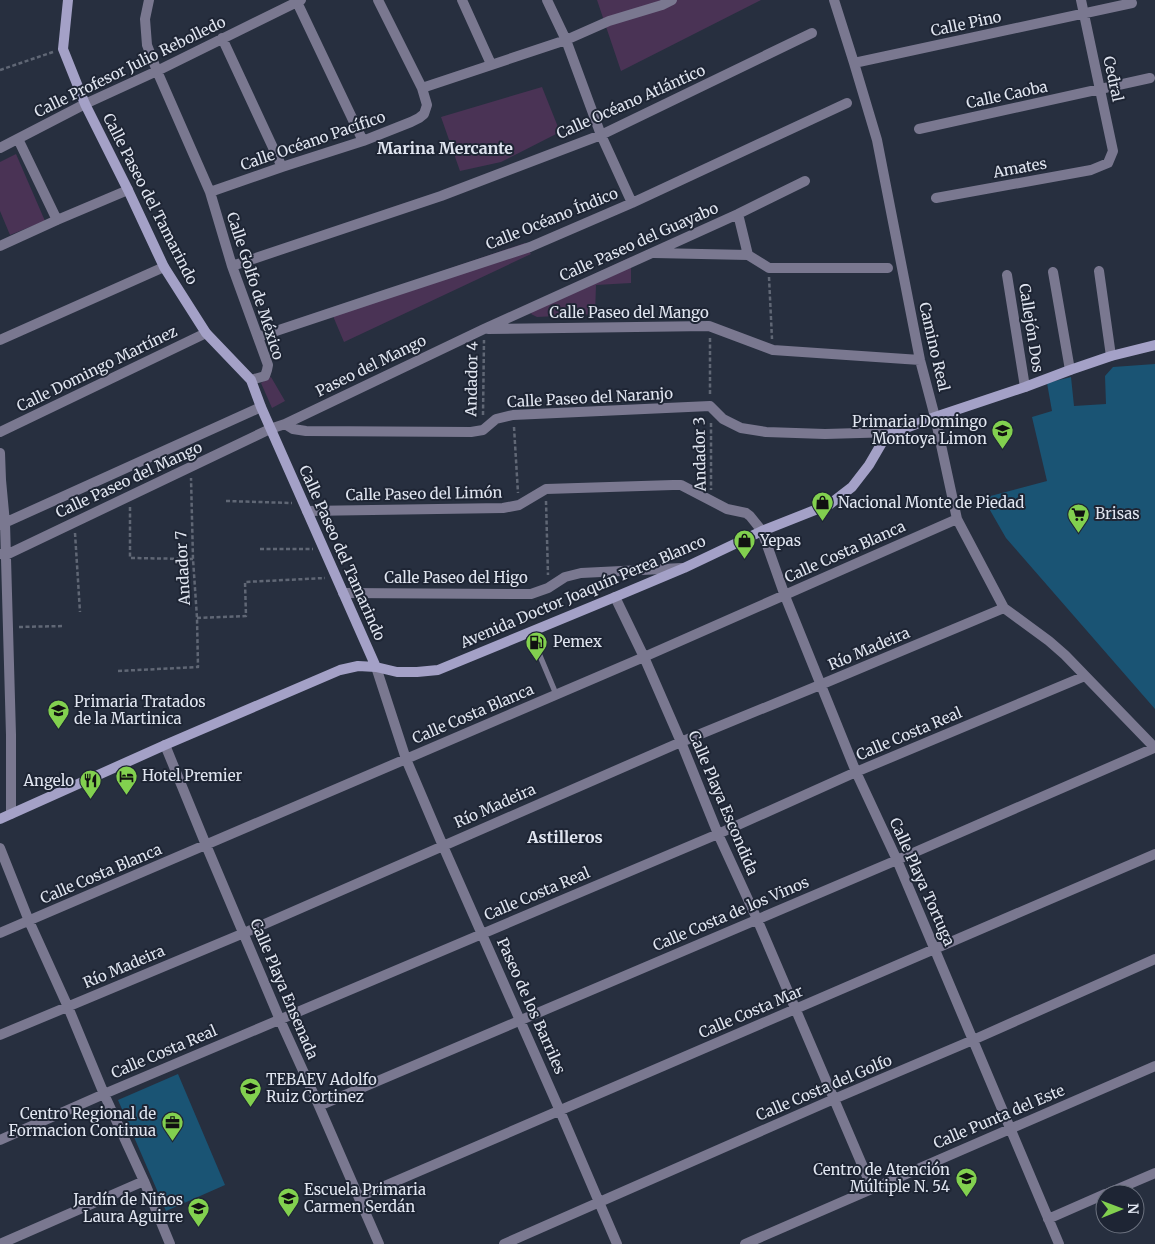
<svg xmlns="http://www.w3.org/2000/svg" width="1155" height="1244" font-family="Merriweather,serif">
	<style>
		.green { fill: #4a3355 }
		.building { fill: #1a5474 }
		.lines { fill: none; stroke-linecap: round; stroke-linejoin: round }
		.path { stroke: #606775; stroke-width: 2.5; stroke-dasharray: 4 2.5; stroke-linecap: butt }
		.lane { stroke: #7a7890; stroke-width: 5.5 }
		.street { stroke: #7a7890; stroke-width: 10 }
		.secondary { stroke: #a4a1c7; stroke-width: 10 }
		.labels { text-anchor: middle; stroke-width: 4; stroke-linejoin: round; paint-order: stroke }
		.street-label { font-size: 15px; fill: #e0e5f0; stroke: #1e2534 }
		.poi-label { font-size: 15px; fill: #e0e5f0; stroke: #1e2534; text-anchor: start }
		.neighbourhood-label { font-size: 16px; font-weight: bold; fill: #e0e5f0; stroke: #1e2534 }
	</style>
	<rect width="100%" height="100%" fill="#272f3f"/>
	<path class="green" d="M597 0H761L621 71Z
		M542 87 560 132 501 162 460 171 441 117Z
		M16 154 45 221 10 235 0 211V162Z
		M525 243 531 254 344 342 330 309Z
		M631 257V283L596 285 595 314 537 317 531 314 541 299Z
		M271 377 285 401 272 408 261 383Z"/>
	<path class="building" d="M1155 364V709L1006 538 983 498 1047 481 1032 417 1052 411 1047 383 1071 377 1074 406 1106 404 1105 376 1113 367Z
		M178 1074 225 1185 166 1211 118 1100Z"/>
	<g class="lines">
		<path class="path" d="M0 70 53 52
			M769 277 772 339
			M710 338V395
			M483 415 484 340
			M711 423V490
			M514 427 518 493
			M226 501 292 503
			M546 501 548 575
			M130 507V558L193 559
			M75 533 80 612
			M260 549H313
			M197 618 246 616 245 582 325 578
			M19 627 64 626
			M118 671 198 667 197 618 193 559 191 478"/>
		<path class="lane" d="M530 632 556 694"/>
		<path class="street" d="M149 0 145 19 147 45 157 71 210 192 232 266 268 365 267 370 265 376 251 380
			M296 0 363 141
			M462 0 491 64
			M547 0 566 40 601 135 632 203
			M834 0 854 63 877 140 920 360 935 417 957 519 1004 608 1049 641 1065 655 1155 748
			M222 38 282 167
			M854 63 1132 3
			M422 88 566 40 609 21 662 5 672 0
			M919 129 1150 78
			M18 139 57 220
			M0 148 85 104 157 71 301 0
			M210 192 282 167 363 141 411 122 419 118 424 114 427 105 422 88 378 0
			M936 198 1091 170 1108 163 1113 151 1081 0
			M738 214 748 255
			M0 246 57 220 128 190
			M654 253 748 255 769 268H888
			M232 266 441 196 601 135 812 33
			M1099 271 1111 356
			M1053 272 1070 370
			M1007 275 1025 387
			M488 329 709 326 773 350 920 360
			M258 337 378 297 530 247 632 203 847 103
			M0 340 164 267
			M285 424 293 429 306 431 471 432 483 430 496 419 513 415 710 406 723 419 741 428 766 432 825 434 895 432
			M0 432 206 333
			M0 453 1 480 5 523 11 735V814
			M307 511 503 508 519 505 546 489 673 485H681L727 509 746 513 750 516 762 531 785 596 856 772 897 860 1059 1244
			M0 525 261 407
			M0 554 6 555 270 429 285 424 484 329 738 214 805 181
			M343 593 531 594 548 588 565 577 581 573 682 568
			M615 597 644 657 681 742 718 834 757 919 872 1188
			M376 667 406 759 443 846 560 1111 617 1244
			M165 745 206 845 280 1020 319 1106 379 1244
			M0 848 29 921 68 1007 104 1094 144 1181 170 1244
			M0 933 644 657 957 519
			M0 1035 244 933 681 742 820 685 1004 608
			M319 1106 897 860 1154 748
			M0 1140 104 1094 718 834 856 772 1085 676
			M1106 1194 1155 1173
			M359 1197 1155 854
			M1048 1219 1105 1194
			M0 1244 144 1181
			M504 1244 834 1099 973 1040 1155 959
			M745 1244 1155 1066"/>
		<path class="secondary" d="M68 0 63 49 85 104 128 190 164 267 206 333 251 380 261 407 376 667
			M0 819 165 745 340 670 358 666 376 667 397 672H417L438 670 615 597 684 568 762 531 830 504 852 487 869 465 883 441 888 435 895 432 935 417 1025 387 1070 370 1111 356 1155 345"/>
	</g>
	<defs>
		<symbol id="school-pin" viewBox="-11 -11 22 30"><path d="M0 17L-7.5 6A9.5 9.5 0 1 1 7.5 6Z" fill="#82d04f" stroke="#1e2534"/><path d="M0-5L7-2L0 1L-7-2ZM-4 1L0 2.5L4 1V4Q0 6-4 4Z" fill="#111"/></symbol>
		<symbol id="shop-pin" viewBox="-11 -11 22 30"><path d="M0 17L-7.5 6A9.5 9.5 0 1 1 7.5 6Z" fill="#82d04f" stroke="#1e2534"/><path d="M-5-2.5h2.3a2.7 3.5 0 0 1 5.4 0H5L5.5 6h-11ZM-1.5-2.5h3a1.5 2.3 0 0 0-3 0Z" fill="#111"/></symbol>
		<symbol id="supermarket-pin" viewBox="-11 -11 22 30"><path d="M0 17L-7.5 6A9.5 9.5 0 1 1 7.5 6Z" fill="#82d04f" stroke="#1e2534"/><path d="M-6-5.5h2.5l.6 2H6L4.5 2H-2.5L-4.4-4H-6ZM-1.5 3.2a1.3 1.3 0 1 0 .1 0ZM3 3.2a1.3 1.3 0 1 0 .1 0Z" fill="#111"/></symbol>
		<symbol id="fuel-pin" viewBox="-11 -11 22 30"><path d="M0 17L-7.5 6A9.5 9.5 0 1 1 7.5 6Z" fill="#82d04f" stroke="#1e2534"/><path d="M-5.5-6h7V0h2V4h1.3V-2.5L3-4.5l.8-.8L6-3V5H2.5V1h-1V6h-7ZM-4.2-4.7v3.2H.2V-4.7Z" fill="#111"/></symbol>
		<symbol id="hotel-pin" viewBox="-11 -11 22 30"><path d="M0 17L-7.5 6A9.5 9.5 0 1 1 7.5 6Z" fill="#82d04f" stroke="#1e2534"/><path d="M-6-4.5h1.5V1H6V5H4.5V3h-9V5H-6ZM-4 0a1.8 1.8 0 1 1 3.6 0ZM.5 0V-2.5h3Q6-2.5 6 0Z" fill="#111"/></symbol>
		<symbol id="restaurant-pin" viewBox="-11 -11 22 30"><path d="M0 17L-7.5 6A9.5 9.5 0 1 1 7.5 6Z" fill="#82d04f" stroke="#1e2534"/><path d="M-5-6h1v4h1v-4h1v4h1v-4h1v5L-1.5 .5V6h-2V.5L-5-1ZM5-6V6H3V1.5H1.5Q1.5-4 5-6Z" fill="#111"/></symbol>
		<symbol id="office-pin" viewBox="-11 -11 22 30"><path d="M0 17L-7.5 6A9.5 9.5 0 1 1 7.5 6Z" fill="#82d04f" stroke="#1e2534"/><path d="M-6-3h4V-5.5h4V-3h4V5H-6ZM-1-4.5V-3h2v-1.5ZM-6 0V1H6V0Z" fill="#111"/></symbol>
	</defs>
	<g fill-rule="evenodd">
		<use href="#school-pin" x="990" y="418" width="25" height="34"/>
		<use href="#shop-pin" x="810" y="490" width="25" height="34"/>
		<use href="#supermarket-pin" x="1066" y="502" width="25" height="34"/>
		<use href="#shop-pin" x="732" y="528" width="25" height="34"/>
		<use href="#fuel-pin" x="524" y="630" width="25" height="34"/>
		<use href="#school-pin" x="46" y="698" width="25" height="34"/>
		<use href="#hotel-pin" x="114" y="764" width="25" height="34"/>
		<use href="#restaurant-pin" x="78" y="768" width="25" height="34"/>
		<use href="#school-pin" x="238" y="1076" width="25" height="34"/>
		<use href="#office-pin" x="160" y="1110" width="25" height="34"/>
		<use href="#school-pin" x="954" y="1166" width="25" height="34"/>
		<use href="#school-pin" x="276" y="1186" width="25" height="34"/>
		<use href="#school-pin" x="186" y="1196" width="25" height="34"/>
	</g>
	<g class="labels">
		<g class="street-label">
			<text transform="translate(966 24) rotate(-12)" y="5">Calle Pino</text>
			<text transform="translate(130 67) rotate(-26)" y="5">Calle Profesor Julio Rebolledo</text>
			<text transform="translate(1113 79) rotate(78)" y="5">Cedral</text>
			<text transform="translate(1007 95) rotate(-12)" y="5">Calle Caoba</text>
			<text transform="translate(631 102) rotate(-24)" y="5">Calle Océano Atlántico</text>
			<text transform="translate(313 141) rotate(-19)" y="5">Calle Océano Pacífico</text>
			<text transform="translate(1020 168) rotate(-10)" y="5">Amates</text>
			<text transform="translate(150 199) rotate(63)" y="5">Calle Paseo del Tamarindo</text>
			<text transform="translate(552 219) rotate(-22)" y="5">Calle Océano Índico</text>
			<text transform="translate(639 242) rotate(-24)" y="5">Calle Paseo del Guayabo</text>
			<text transform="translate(255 286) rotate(72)" y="5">Calle Golfo de México</text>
			<text x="629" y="318">Calle Paseo del Mango</text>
			<text transform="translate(1031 328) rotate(81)" y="5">Callejón Dos</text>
			<text transform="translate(934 347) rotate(77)" y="5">Camino Real</text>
			<text transform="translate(371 366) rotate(-26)" y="5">Paseo del Mango</text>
			<text transform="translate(97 369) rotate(-26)" y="5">Calle Domingo Martínez</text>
			<text transform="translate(472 379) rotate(-89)" y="5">Andador 4</text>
			<text transform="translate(590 398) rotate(-3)" y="5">Calle Paseo del Naranjo</text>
			<text transform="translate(700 454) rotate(-91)" y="5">Andador 3</text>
			<text transform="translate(129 480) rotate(-25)" y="5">Calle Paseo del Mango</text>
			<text transform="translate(424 494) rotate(-1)" y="5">Calle Paseo del Limón</text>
			<text transform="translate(845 552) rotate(-24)" y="5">Calle Costa Blanca</text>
			<text transform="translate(342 553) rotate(66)" y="5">Calle Paseo del Tamarindo</text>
			<text transform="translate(183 568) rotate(-93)" y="5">Andador 7</text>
			<text x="456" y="583">Calle Paseo del Higo</text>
			<text transform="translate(583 592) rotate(-23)" y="5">Avenida Doctor Joaquín Perea Blanco</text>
			<text transform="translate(869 649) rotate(-23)" y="5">Río Madeira</text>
			<text transform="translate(473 714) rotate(-23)" y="5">Calle Costa Blanca</text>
			<text transform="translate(909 734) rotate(-23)" y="5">Calle Costa Real</text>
			<text transform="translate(723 803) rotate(67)" y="5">Calle Playa Escondida</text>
			<text transform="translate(495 806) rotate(-24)" y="5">Río Madeira</text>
			<text transform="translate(101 874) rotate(-23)" y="5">Calle Costa Blanca</text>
			<text transform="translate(922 882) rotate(66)" y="5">Calle Playa Tortuga</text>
			<text transform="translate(537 894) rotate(-23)" y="5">Calle Costa Real</text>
			<text transform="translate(731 914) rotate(-23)" y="5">Calle Costa de los Vinos</text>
			<text transform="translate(124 967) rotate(-23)" y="5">Río Madeira</text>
			<text transform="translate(284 989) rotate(67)" y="5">Calle Playa Ensenada</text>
			<text transform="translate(531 1006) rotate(66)" y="5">Paseo de los Barriles</text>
			<text transform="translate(751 1012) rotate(-23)" y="5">Calle Costa Mar</text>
			<text transform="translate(164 1052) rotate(-23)" y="5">Calle Costa Real</text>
			<text transform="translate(824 1088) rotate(-23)" y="5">Calle Costa del Golfo</text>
			<text transform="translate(999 1117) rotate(-23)" y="5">Calle Punta del Este</text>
		</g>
		<g class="poi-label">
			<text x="987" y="427" text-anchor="end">Primaria Domingo<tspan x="987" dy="17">Montoya Limon</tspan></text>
			<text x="838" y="508">Nacional Monte de Piedad</text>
			<text x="1095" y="519">Brisas</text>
			<text x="760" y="546">Yepas</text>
			<text x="553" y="647">Pemex</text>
			<text x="74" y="707">Primaria Tratados<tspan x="74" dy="17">de la Martinica</tspan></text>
			<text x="142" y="781">Hotel Premier</text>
			<text x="74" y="786" text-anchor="end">Angelo</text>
			<text x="266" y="1085">TEBAEV Adolfo<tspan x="266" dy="17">Ruiz Cortinez</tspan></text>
			<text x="156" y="1119" text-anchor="end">Centro Regional de<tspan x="156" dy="17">Formacion Continua</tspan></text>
			<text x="950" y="1175" text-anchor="end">Centro de Atención<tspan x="950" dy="17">Múltiple N. 54</tspan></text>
			<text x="304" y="1195">Escuela Primaria<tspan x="304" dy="17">Carmen Serdán</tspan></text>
			<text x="183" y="1205" text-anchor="end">Jardín de Niños<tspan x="183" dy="17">Laura Aguirre</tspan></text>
		</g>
		<g class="neighbourhood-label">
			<text x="445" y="154">Marina Mercante</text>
			<text x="565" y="843">Astilleros</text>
		</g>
	</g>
	<g transform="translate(1120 1209) rotate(89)"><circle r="24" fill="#1e2534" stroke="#6c727f"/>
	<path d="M0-4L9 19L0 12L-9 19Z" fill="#82d04f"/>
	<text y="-8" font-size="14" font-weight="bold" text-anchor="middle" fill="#e0e5f0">N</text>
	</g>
</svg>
